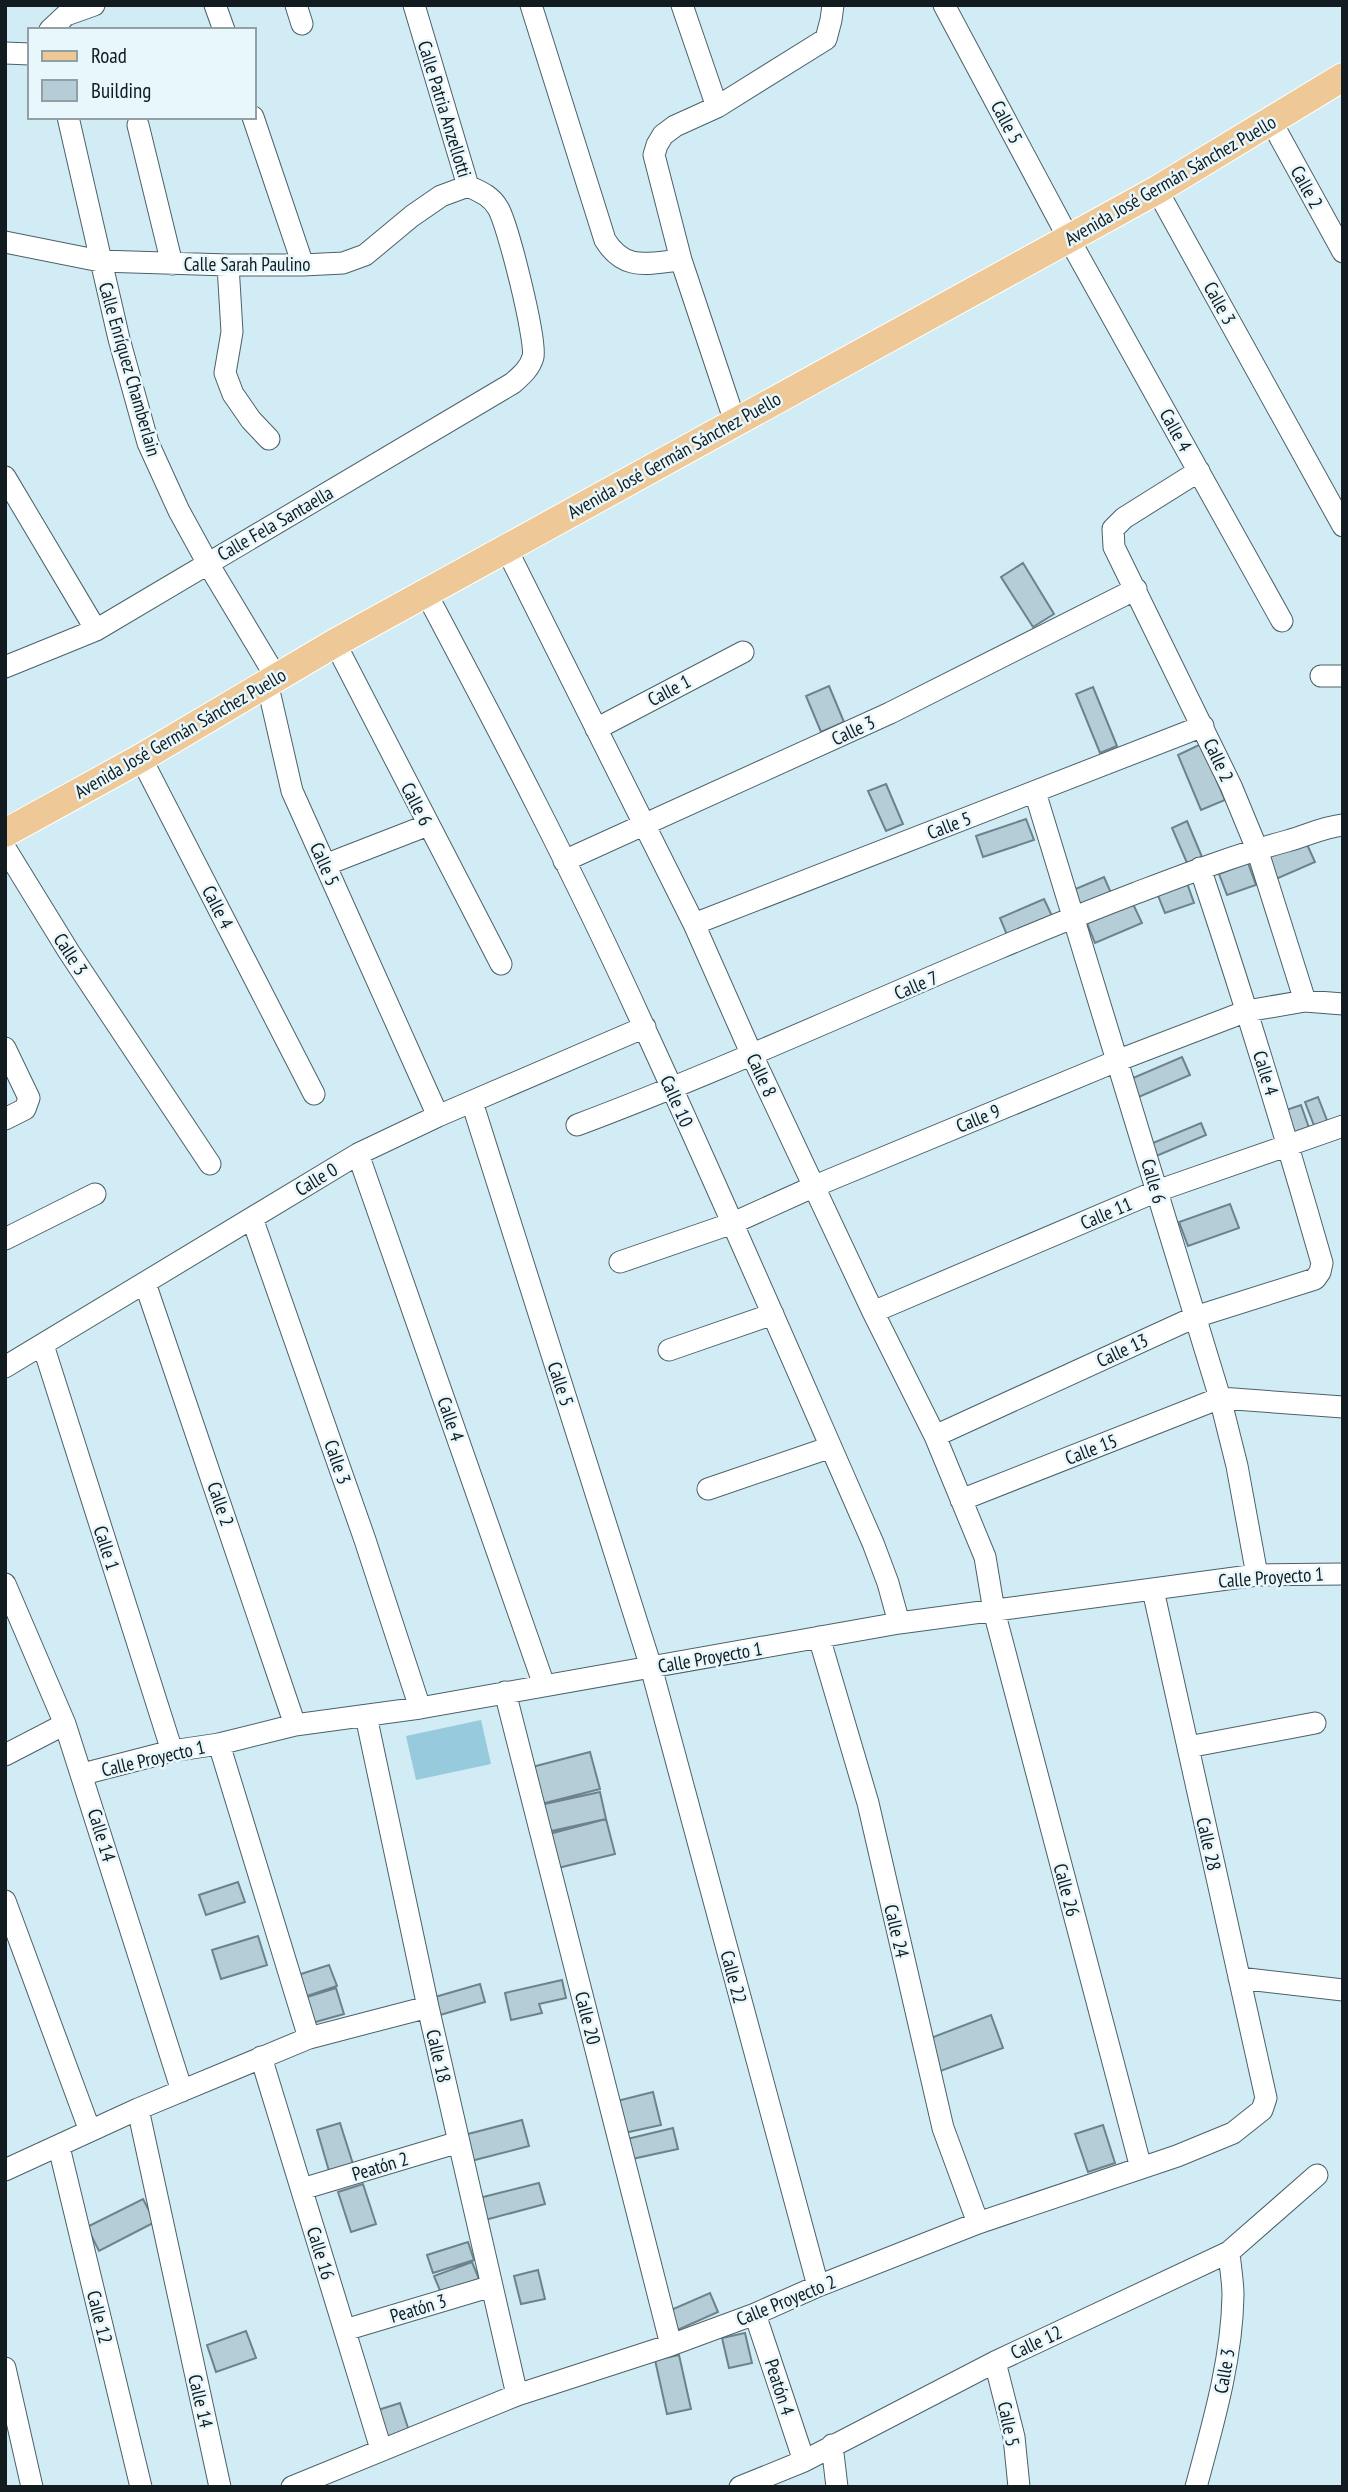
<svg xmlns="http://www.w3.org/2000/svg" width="1348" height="2492" font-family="'PT Sans Narrow',sans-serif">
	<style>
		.green { fill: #96cadc }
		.building { fill: #b4cdd6; stroke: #6c838b; stroke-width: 2 }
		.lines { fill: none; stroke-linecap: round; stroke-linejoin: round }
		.minor-casing { stroke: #4b6169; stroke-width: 23 }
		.major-casing { stroke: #fff; stroke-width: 30 }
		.minor { stroke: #fff; stroke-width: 21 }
		.major { stroke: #eec896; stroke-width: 28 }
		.labels { text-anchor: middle; stroke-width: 5; stroke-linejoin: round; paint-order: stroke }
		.street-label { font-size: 19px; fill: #121b1f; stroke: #e7f7fc }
	</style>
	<rect width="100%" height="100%" fill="#d2ecf5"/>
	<path class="green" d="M481 1720 491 1764 416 1780 406 1736Z"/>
	<path class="building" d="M1023 563 1054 614 1033 627 1001 577Z
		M829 686 844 722 821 732 806 696Z
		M1093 687 1117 746 1100 753 1076 694Z
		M1201 744 1225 800 1201 810 1178 755Z
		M886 784 903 824 886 831 868 791Z
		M1026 819 1034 840 983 857 976 836Z
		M1187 821 1202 857 1187 863 1172 828Z
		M1305 840 1315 862 1276 879 1267 856Z
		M1248 863 1256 885 1227 895 1219 874Z
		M1104 877 1111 893 1080 906 1073 890Z
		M1187 883 1194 903 1165 913 1157 893Z
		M1044 899 1052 916 1007 935 1000 918Z
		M1133 904 1142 923 1095 943 1087 923Z
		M1182 1057 1190 1075 1134 1099 1126 1081Z
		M1318 1097 1328 1123 1315 1128 1305 1102Z
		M1301 1105 1309 1128 1295 1133 1286 1110Z
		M1201 1123 1206 1135 1154 1157 1148 1145Z
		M1230 1204 1239 1228 1188 1246 1179 1222Z
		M590 1752 600 1789 541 1804 532 1767Z
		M600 1792 606 1819 547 1832 540 1805Z
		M606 1819 615 1854 558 1868 549 1834Z
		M238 1882 245 1902 206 1915 199 1895Z
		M258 1936 267 1965 221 1979 212 1950Z
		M329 1965 337 1986 304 1997 298 1975Z
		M562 1980 566 1998 539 2004 542 2013 511 2020 505 1993Z
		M480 1984 485 2002 440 2015 435 1997Z
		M336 1988 344 2014 312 2023 304 1998Z
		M991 2015 1003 2048 935 2073 923 2041Z
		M653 2092 661 2125 624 2133 617 2101Z
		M522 2120 529 2146 471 2161 464 2135Z
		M340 2123 353 2164 329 2171 317 2130Z
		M1103 2125 1115 2163 1088 2172 1075 2134Z
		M673 2128 678 2149 632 2159 627 2139Z
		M539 2183 545 2204 485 2220 479 2198Z
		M363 2184 376 2224 351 2232 338 2192Z
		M143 2199 155 2222 99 2251 87 2227Z
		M468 2242 474 2260 433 2273 427 2255Z
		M472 2262 479 2279 441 2293 434 2276Z
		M538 2270 545 2299 521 2304 514 2276Z
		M710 2293 718 2312 673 2332 664 2313Z
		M246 2331 256 2358 216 2372 207 2345Z
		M745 2333 752 2363 729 2368 722 2338Z
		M679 2355 691 2409 667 2414 655 2360Z
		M400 2403 410 2434 388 2441 378 2410Z"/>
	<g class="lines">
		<defs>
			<path id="minor" d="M215 5 224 30
				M296 5 302 24
				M531 5 605 240C625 272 648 263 681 260
				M682 5 717 107
				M944 5 1069 239 1282 621
				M50 30 66 15 94 5
				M5 53 30 54
				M68 117 119 339 148 443 179 511 207 562 276 677
				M253 117 303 265
				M1271 121 1343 252
				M138 125 172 264
				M1157 190 1343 526
				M5 242 100 261 228 265H303L343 263 365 255 412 216 441 196 468 186
				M228 265 232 332 225 373 233 394 251 420 269 439
				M735 422 681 260 654 155 657 145 663 135 675 126 717 107 826 39 831 20 833 5
				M1199 471 1124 518 1113 529 1114 547 1231 786 1257 849 1305 1001
				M5 477 96 630
				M506 548 694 924 752 1055 873 1312 935 1436 985 1557 994 1611 1141 2168
				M426 593C502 736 577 879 644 1027 723 1198 797 1370 873 1543L888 1583 899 1623
				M335 643 501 964
				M5 667 96 630 513 383C522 375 530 368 533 357 537 341 508 225 498 208 491 196 481 192 468 186L414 5
				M1321 676H1343
				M267 682 292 791 438 1116
				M596 729 743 652
				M141 758 314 1094
				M1035 792 1220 1398 1237 1466 1257 1575
				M5 848 69 952 210 1164
				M564 861 890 713 1136 589
				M325 865 428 825
				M694 924 1203 726
				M5 1048 29 1098 25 1109 5 1119
				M472 1102 651 1667 818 2286
				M577 1125C766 1054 947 965 1136 893 1186 874 1235 855 1287 841 1306 836 1323 827 1343 825
				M358 1154 544 1685
				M252 1218 365 1540 420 1708
				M5 1239 95 1194
				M620 1262 733 1223 815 1186 1119 1060 1247 1011 1305 1001 1343 1004
				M145 1283 295 1725
				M873 1312 1157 1191 1343 1126
				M43 1345 172 1751
				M669 1350 773 1314
				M5 1367 358 1154 438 1116 645 1027
				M935 1436 1195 1317 1315 1279 1320 1272 1322 1263C1284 1130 1244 999 1200 868
				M708 1489 831 1447
				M961 1500 1220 1398 1343 1407
				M5 1584 65 1724 182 2091
				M819 1637 868 1803 943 2128 978 2223
				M505 1692 671 2345
				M366 1716 428 2007 517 2395
				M219 1744 309 2038
				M1188 1747 1315 1723
				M5 1755 65 1724
				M83 1774 172 1751 219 1744 295 1725 420 1708 899 1623 1257 1575 1343 1574
				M5 1901 90 2131
				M1239 1978 1343 1990
				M261 2057 381 2449
				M138 2109 220 2487
				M59 2147 141 2487
				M5 2170 138 2109 309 2038 428 2007
				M302 2189 459 2142
				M755 2314 804 2461
				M345 2330 492 2286
				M995 2362 1014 2437 1019 2487
				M5 2368 32 2487
				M832 2445 837 2487
				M292 2487 517 2395 671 2345 755 2314 818 2286 978 2223 1177 2156 1233 2133 1262 2110 1266 2098 1153 1590
				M740 2487 804 2461 995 2362 1229 2252 1317 2175
				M1196 2487C1213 2424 1232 2360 1233 2295 1233 2281 1230 2266 1229 2252"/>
			<path id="major" d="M5 833 141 758 335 643 1157 190 1343 77"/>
		</defs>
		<use href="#minor" class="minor-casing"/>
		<use href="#major" class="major-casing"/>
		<use href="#minor" class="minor"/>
		<use href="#major" class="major"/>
	</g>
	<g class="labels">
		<g class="street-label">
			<text transform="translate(445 109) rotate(73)" y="7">Calle Patria Anzellotti</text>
			<text transform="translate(1007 122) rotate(62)" y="7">Calle 5</text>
			<text transform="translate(1170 180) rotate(-30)" y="7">Avenida José Germán Sánchez Puello</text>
			<text transform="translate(1307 187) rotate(61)" y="7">Calle 2</text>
			<text x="247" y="271">Calle Sarah Paulino</text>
			<text transform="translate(1220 303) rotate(61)" y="7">Calle 3</text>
			<text transform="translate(130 369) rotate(74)" y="7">Calle Enríquez Chamberlain</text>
			<text transform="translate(1176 430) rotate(61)" y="7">Calle 4</text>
			<text transform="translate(674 455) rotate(-29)" y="7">Avenida José Germán Sánchez Puello</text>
			<text transform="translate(275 523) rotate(-30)" y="7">Calle Fela Santaella</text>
			<text transform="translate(669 690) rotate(-28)" y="7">Calle 1</text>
			<text transform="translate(853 730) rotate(-25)" y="7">Calle 3</text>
			<text transform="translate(180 733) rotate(-30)" y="7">Avenida José Germán Sánchez Puello</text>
			<text transform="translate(1219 760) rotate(65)" y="7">Calle 2</text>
			<text transform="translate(417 804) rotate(63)" y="7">Calle 6</text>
			<text transform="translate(949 825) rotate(-21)" y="7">Calle 5</text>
			<text transform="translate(325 864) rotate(66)" y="7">Calle 5</text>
			<text transform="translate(218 907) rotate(63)" y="7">Calle 4</text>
			<text transform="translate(71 954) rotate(57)" y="7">Calle 3</text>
			<text transform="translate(916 985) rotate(-23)" y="7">Calle 7</text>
			<text transform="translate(1266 1073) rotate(73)" y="7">Calle 4</text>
			<text transform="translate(762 1075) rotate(65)" y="7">Calle 8</text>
			<text transform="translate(677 1101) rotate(66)" y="7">Calle 10</text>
			<text transform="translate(978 1118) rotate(-22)" y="7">Calle 9</text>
			<text transform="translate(316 1179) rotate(-31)" y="7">Calle 0</text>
			<text transform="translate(1154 1181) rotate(74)" y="7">Calle 6</text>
			<text transform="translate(1106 1213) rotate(-23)" y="7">Calle 11</text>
			<text transform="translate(1122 1350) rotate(-25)" y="7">Calle 13</text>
			<text transform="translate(561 1384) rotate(72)" y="7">Calle 5</text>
			<text transform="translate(451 1419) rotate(71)" y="7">Calle 4</text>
			<text transform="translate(1091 1449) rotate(-21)" y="7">Calle 15</text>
			<text transform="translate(338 1462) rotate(71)" y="7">Calle 3</text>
			<text transform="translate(221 1504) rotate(71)" y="7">Calle 2</text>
			<text transform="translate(107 1548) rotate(72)" y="7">Calle 1</text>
			<text transform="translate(1271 1577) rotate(-4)" y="7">Calle Proyecto 1</text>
			<text transform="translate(710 1657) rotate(-10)" y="7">Calle Proyecto 1</text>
			<text transform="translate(153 1758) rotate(-13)" y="7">Calle Proyecto 1</text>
			<text transform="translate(102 1835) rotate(73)" y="7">Calle 14</text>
			<text transform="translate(1209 1844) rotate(77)" y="7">Calle 28</text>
			<text transform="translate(1067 1890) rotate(75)" y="7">Calle 26</text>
			<text transform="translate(897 1931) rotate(77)" y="7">Calle 24</text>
			<text transform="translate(734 1977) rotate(75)" y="7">Calle 22</text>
			<text transform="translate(588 2018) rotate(76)" y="7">Calle 20</text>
			<text transform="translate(439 2056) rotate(77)" y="7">Calle 18</text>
			<text transform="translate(380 2166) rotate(-17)" y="7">Peatón 2</text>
			<text transform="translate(321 2253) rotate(73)" y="7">Calle 16</text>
			<text transform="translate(786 2300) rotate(-22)" y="7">Calle Proyecto 2</text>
			<text transform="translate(418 2308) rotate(-17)" y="7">Peatón 3</text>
			<text transform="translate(100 2317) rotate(76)" y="7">Calle 12</text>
			<text transform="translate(1036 2342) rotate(-25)" y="7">Calle 12</text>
			<text transform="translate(1224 2371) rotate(-80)" y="7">Calle 3</text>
			<text transform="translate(780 2387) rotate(72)" y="7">Peatón 4</text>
			<text transform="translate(201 2401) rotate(77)" y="7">Calle 14</text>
			<text transform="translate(1009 2424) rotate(78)" y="7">Calle 5</text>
		</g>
	</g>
	<rect width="1348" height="2492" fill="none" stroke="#121b1f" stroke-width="14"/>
	<rect x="28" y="28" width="228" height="91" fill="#e7f7fc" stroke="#929fa4" stroke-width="2"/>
	<rect x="42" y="51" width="35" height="10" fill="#eec896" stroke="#929fa4" stroke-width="2"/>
	<text x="91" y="63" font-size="21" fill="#121b1f">Road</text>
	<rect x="42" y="80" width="35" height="21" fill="#b4cdd6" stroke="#929fa4" stroke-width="2"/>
	<text x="91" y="98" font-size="21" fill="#121b1f">Building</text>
</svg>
